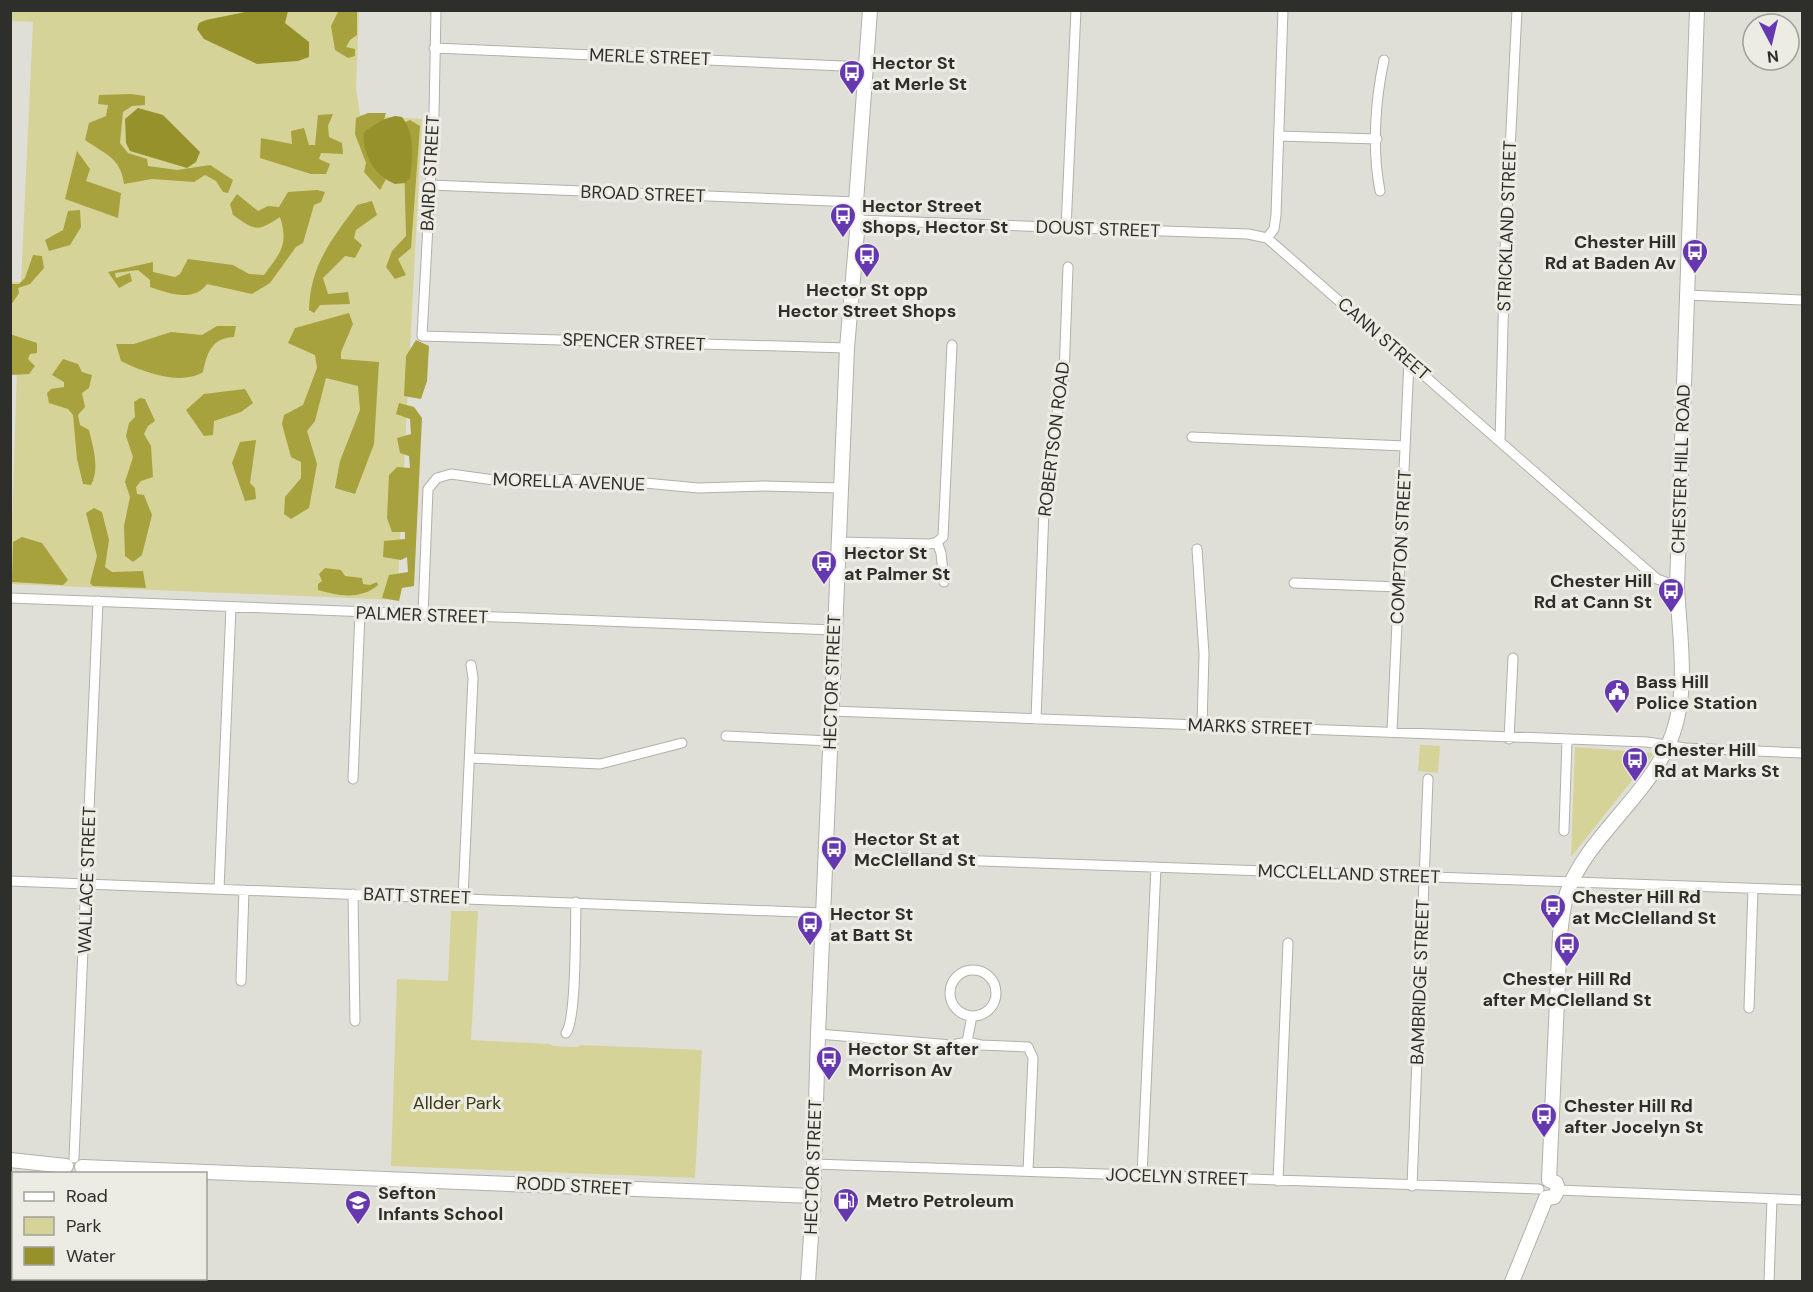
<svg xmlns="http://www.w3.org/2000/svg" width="1813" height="1292" font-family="'DM Sans',sans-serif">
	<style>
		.green { fill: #d5d398 }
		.forest { fill: #a7a13e }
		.water { fill: #97912b }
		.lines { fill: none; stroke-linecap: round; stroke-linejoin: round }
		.street-casing { stroke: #b1b1a9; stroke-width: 11 }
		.secondary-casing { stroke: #b1b1a9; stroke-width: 16 }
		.street { stroke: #fff; stroke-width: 9 }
		.secondary { stroke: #fff; stroke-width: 14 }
		.labels { text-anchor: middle; stroke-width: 6; stroke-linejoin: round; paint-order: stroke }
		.street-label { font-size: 18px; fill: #2e2e2b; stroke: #ecece4 }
		.poi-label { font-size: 18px; font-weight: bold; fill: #2e2e2b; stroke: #ecece4; text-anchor: start }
		.park-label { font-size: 18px; fill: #39370d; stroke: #ecece4 }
	</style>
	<rect width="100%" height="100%" fill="#dfdfd7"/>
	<path class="green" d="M11 11H359L356 88 360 115 422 119 397 600 10 584 17 368 11 367 10 282H21L33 22 11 21Z
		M1420 745 1440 746 1438 773 1418 771Z
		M1575 747 1654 753 1571 857Z
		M451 911H478L471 1040 550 1044 553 1046 578 1047 581 1045 702 1050 695 1178 391 1166 397 979 448 981Z"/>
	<path class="forest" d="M339 10 357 11V35L350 40 346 47 355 49V56L348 58 335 50 331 26Z
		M131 94 145 96V105L132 106 123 112 120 143 128 153 147 159 148 166 177 170 210 165 233 180 228 193 223 192 216 181 205 175 194 182 152 179 124 184C121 158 105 154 85 140L89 123 106 116 108 105 98 104 99 95Z
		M368 113H386L381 129 388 175 380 190 364 172 366 163 355 134 356 118Z
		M333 114 328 126 329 137 342 143 343 154 321 153 319 159 330 164 326 174H311L260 158 261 138 292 144 291 131 304 128 309 145H315L318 115Z
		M410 120 420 126 411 248 398 259 406 275 395 279 386 267 392 251 406 236 403 123Z
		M77 151 90 169 86 181 121 193 118 218 65 199Z
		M317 190 325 192 321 202 314 205 303 243 296 247 270 283 252 294 207 284C193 303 168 293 150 287V280L138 270 115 273 116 278 130 273 132 281 119 288 108 272 153 262V272L175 277 180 274 188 259 233 265 249 274 264 275C280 253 289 245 280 217 257 232 256 231 233 215L230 204 237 194 258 211 268 206 279 207 288 192Z
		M372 201 377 215 356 230 354 238 362 245 355 258 345 256 323 278 328 294 348 292 350 304 320 305 314 313 309 310C310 266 331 240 357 205Z
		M80 210 81 227 70 245 49 251 45 240 63 230 68 211Z
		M33 255 42 256 44 268 30 284 18 288 19 293 11 305V284H19L25 278Z
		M349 313 353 324 341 352V359L379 362 374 444 355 494 335 488 340 461 360 410 358 386 326 378 315 421 307 431 317 464 309 508 291 519 284 514 285 497 301 478V462L291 457 282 424 284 415 303 405 317 368 315 355 288 343 295 328Z
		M217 326H236L234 337C212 338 207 352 203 372 180 386 143 372 121 361L116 344H134L171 332 202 335Z
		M10 334 37 343V353L30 354 28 359 35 366 29 374 11 375Z
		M416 340 429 346 427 381 421 399 404 396 406 356Z
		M63 359 78 364 82 372 92 375 89 388 82 393 85 407 78 415 80 425 89 430C93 447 100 469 91 485L83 484 77 459 73 415 68 409 49 403 47 393 51 389 64 387V382L52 375Z
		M245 389 253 403 241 412 214 421 213 435 204 436 186 410 204 394Z
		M140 398 145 399 155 421 148 426 144 434 151 446 153 477 141 481 136 487 137 494 144 495 152 515 142 555 133 562 125 556 124 526 130 497 125 482 133 457 126 436 129 423 135 417 134 402Z
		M399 403 414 407 422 418 414 586 402 588 399 601 382 598 389 575 408 572 407 557 401 560 383 557 384 541 405 539V532H392L387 518 389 475 397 467 410 468 409 456 400 453 397 438 411 434 410 419 396 414Z
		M256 440 250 483 255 488 256 499 245 501 232 463 240 442Z
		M94 508 102 512 109 540 105 567 112 572 143 571 146 588 93 586 90 583 97 556 86 513Z
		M22 537 42 543 68 580 63 585 12 582 13 542Z
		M325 568 341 570 345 576 362 578 363 584 370 585 377 582 378 585C361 600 338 596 318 590V584L322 581 319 574Z"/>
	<path class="water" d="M250 11H288L285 23 309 42V57L298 61 257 64 204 39 197 29 199 23 206 20Z
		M138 108 163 115 200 152 196 162 187 168 130 151 126 143 125 119Z
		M395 116 402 117C416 135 412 157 410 178L405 183 395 184C374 175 362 154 364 132L382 120Z"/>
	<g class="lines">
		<defs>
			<path id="street" d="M436 10 434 114 422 336 847 348
				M434 48 866 67
				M1279 136 1377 139
				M430 185 856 202
				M1380 191C1372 150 1375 101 1384 60
				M858 220 1248 234 1267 238 1657 579 1677 586
				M1066 228 1076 10
				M1267 238 1274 229 1276 215 1283 10
				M1686 295 1802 300
				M1192 437 1405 446
				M1500 442 1505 250 1517 10
				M838 542 929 544 937 542 943 537 952 345
				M937 542 941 553 944 582
				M1197 549 1204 654 1202 725
				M1294 583 1399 587
				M10 598 834 630
				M423 614 428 489 437 478 451 474 501 481 603 479 698 488 764 486 841 488
				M831 711 1647 742 1685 748 1802 753
				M1036 719 1045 483 1064 375 1068 267
				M1392 732 1409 361
				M726 736 830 741
				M1509 739 1513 658
				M470 758 600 764 682 743
				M353 779 360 613
				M1564 831 1567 740
				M896 858 1802 890
				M10 881 823 913
				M219 889 231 607
				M353 894 355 1021
				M463 897 473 678 471 665
				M950 993a23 23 0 1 1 46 0a23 23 0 1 1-46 0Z
				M241 981 244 890
				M1749 1008 1753 889
				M566 1033C577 1019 575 925 576 902
				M818 1034 952 1045 967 1042 981 1045 1028 1047 1033 1058 1028 1171
				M967 1042 972 1016
				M74 1158 98 601
				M814 1164 1539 1189
				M1142 1176 1156 867
				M1278 1181 1288 943
				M1412 1186 1428 779
				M1558 1190 1802 1200
				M69 1282 70 1278
				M1769 1282 1772 1199"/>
			<path id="secondary" d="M10 1160 66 1166
				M82 1167 813 1196
				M1549 1180 1560 934C1562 920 1563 906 1567 893 1587 836 1652 794 1673 733 1689 688 1679 632 1677 586L1697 10
				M1546 1198 1554 1197 1558 1190 1556 1183 1549 1180
				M808 1282 813 1205 818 1034 847 348 857 232 856 202 870 10
				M1512 1282 1546 1198"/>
		</defs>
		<use href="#street" class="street-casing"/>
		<use href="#secondary" class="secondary-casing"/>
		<use href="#street" class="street"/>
		<use href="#secondary" class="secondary"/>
	</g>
	<defs>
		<symbol id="bus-pin" viewBox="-11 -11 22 30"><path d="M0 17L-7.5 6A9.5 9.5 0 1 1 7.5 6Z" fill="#6638b0" stroke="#ecece4"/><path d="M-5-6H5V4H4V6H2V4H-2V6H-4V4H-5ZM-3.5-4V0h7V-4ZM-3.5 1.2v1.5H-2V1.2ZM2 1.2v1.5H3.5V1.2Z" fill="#fff"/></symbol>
		<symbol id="civic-pin" viewBox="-11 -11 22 30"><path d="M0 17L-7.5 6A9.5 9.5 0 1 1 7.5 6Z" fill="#6638b0" stroke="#ecece4"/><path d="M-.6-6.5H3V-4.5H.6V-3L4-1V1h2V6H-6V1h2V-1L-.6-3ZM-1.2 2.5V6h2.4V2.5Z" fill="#fff"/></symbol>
		<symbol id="fuel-pin" viewBox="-11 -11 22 30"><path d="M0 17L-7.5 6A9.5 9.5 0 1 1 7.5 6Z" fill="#6638b0" stroke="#ecece4"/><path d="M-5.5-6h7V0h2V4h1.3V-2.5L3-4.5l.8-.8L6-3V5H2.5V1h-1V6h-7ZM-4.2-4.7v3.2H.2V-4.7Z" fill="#fff"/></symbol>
		<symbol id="school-pin" viewBox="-11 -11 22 30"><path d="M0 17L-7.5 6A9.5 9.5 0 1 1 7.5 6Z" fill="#6638b0" stroke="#ecece4"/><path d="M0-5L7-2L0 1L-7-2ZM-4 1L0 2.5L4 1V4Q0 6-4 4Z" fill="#fff"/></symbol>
	</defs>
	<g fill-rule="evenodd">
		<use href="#bus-pin" x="837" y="58" width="30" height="40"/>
		<use href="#bus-pin" x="828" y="201" width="30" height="40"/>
		<use href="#bus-pin" x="1680" y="237" width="30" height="40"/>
		<use href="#bus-pin" x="852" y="241" width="30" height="40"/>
		<use href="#bus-pin" x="809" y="548" width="30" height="40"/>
		<use href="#bus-pin" x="1656" y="576" width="30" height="40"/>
		<use href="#civic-pin" x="1602" y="677" width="30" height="40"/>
		<use href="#bus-pin" x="1620" y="745" width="30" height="40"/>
		<use href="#bus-pin" x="819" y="834" width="30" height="40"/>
		<use href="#bus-pin" x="1538" y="892" width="30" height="40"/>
		<use href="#bus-pin" x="795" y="909" width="30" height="40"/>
		<use href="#bus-pin" x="1552" y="930" width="30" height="40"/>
		<use href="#bus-pin" x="814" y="1044" width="30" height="40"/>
		<use href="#bus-pin" x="1529" y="1101" width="30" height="40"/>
		<use href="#fuel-pin" x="831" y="1186" width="30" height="40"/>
		<use href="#school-pin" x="343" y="1188" width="30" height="40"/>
	</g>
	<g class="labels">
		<g class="street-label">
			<text transform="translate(650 57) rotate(2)" y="6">MERLE STREET</text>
			<text transform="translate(430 173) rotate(-87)" y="6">BAIRD STREET</text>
			<text transform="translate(643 194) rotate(2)" y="6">BROAD STREET</text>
			<text transform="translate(1507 226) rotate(-88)" y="6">STRICKLAND STREET</text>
			<text transform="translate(1098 229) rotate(2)" y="6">DOUST STREET</text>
			<text transform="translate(1384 339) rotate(41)" y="6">CANN STREET</text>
			<text transform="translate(634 342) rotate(2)" y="6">SPENCER STREET</text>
			<text transform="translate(1054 439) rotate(-83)" y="6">ROBERTSON ROAD</text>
			<text transform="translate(1681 469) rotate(-88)" y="6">CHESTER HILL ROAD</text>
			<text transform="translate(569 482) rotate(2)" y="6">MORELLA AVENUE</text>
			<text transform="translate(1401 547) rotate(-87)" y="6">COMPTON STREET</text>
			<text transform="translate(422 615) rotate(2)" y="6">PALMER STREET</text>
			<text transform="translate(832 682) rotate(-88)" y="6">HECTOR STREET</text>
			<text transform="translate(1250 727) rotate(2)" y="6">MARKS STREET</text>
			<text transform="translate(1349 874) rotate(2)" y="6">MCCLELLAND STREET</text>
			<text transform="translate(87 880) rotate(-88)" y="6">WALLACE STREET</text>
			<text transform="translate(417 896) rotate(2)" y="6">BATT STREET</text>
			<text transform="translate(1420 982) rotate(-88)" y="6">BAMBRIDGE STREET</text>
			<text transform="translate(813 1167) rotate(-88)" y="6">HECTOR STREET</text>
			<text transform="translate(1177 1177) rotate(2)" y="6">JOCELYN STREET</text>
			<text transform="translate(574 1186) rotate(3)" y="6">RODD STREET</text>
		</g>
		<g class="poi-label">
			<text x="872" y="69">Hector St<tspan x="872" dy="21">at Merle St</tspan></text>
			<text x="862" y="212">Hector Street<tspan x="862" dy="21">Shops, Hector St</tspan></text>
			<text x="1676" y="248" text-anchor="end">Chester Hill<tspan x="1676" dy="21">Rd at Baden Av</tspan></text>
			<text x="867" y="296" text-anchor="middle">Hector St opp<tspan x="867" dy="21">Hector Street Shops</tspan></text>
			<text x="844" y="559">Hector St<tspan x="844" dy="21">at Palmer St</tspan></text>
			<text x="1652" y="587" text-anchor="end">Chester Hill<tspan x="1652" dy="21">Rd at Cann St</tspan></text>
			<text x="1636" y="688">Bass Hill<tspan x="1636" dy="21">Police Station</tspan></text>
			<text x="1654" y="756">Chester Hill<tspan x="1654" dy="21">Rd at Marks St</tspan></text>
			<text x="854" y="845">Hector St at<tspan x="854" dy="21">McClelland St</tspan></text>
			<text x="1572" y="903">Chester Hill Rd<tspan x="1572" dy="21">at McClelland St</tspan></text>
			<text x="830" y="920">Hector St<tspan x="830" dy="21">at Batt St</tspan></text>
			<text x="1567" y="985" text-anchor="middle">Chester Hill Rd<tspan x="1567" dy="21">after McClelland St</tspan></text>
			<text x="848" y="1055">Hector St after<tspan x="848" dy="21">Morrison Av</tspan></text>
			<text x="1564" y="1112">Chester Hill Rd<tspan x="1564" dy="21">after Jocelyn St</tspan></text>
			<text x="378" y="1199">Sefton<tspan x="378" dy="21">Infants School</tspan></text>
			<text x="866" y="1207">Metro Petroleum</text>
		</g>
		<g class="park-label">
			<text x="457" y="1109">Allder Park</text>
		</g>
	</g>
	<rect width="1813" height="1292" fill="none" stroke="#2e2e2b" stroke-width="24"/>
	<rect x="12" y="1172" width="195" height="108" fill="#ecece4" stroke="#a0a09a" stroke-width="1.5"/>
	<rect x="24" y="1192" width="30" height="9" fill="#ffffff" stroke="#a0a09a" stroke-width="1.5"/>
	<text x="66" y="1202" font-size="18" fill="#2e2e2b">Road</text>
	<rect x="24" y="1217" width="30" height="18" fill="#d5d398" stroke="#a0a09a" stroke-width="1.5"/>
	<text x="66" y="1232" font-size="18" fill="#2e2e2b">Park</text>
	<rect x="24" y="1247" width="30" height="18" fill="#97912b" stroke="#a0a09a" stroke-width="1.5"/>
	<text x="66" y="1262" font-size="18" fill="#2e2e2b">Water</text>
	<g transform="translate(1771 42) rotate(173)"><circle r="28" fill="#ecece4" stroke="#a0a09a" stroke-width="1.5"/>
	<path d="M0-4.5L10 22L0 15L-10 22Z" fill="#6638b0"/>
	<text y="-9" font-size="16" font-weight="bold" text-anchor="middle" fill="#2e2e2b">N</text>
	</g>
</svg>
